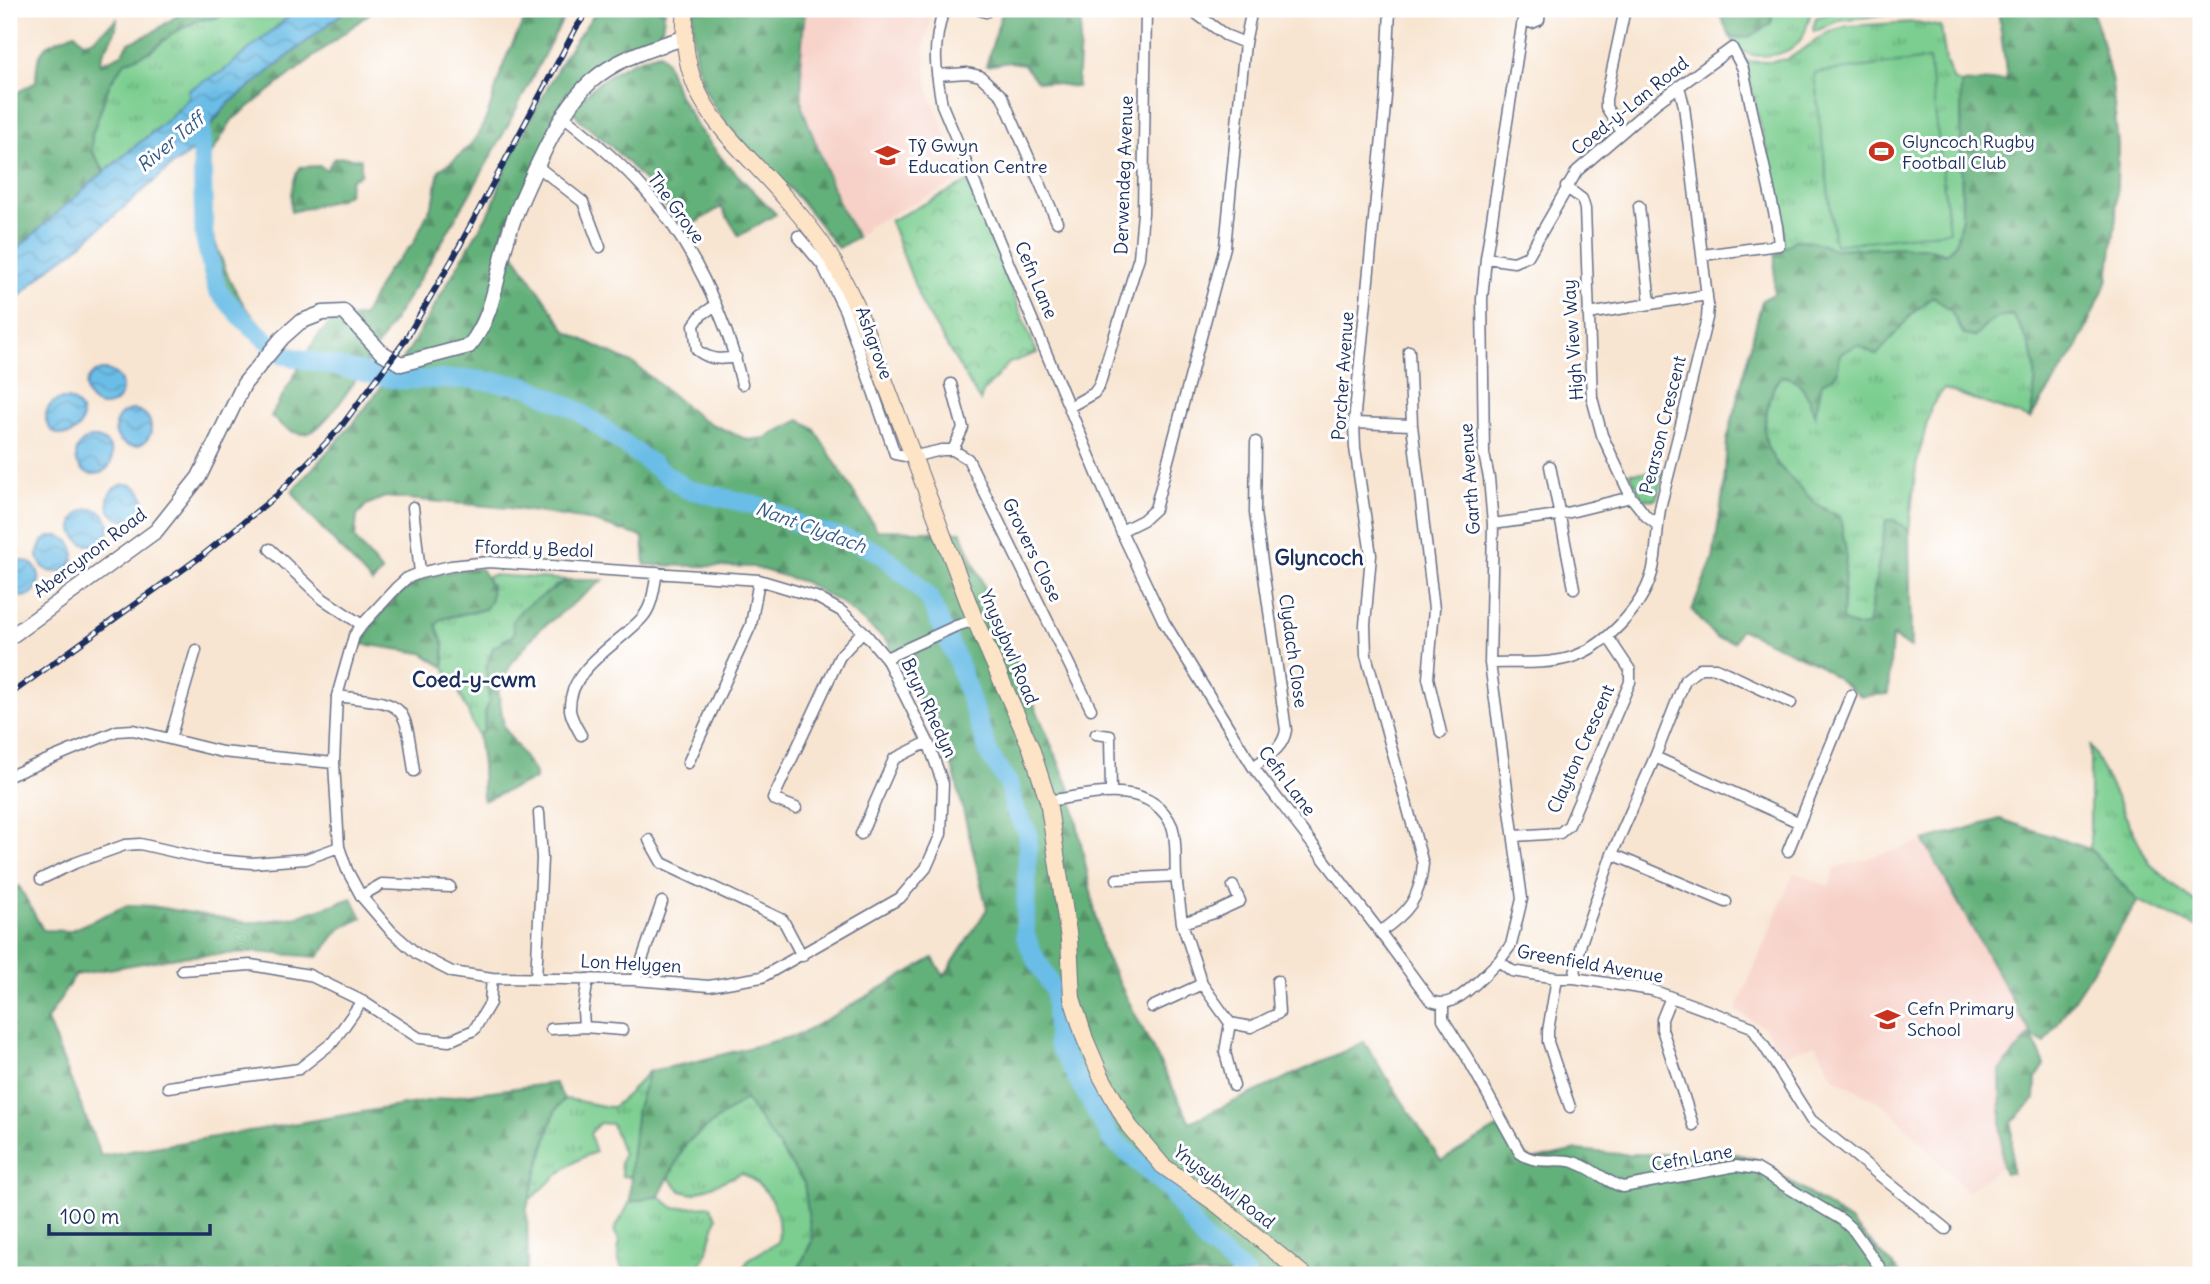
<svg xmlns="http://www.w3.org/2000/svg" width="2210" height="1284" font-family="Delius,sans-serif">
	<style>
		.built { fill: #f7d1c7 }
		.grass { fill: url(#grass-tufts); stroke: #4b7e77; stroke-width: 2 }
		.forest { fill: url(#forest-firs); stroke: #40706c; stroke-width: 2 }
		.park { fill: url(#park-crowns); stroke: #4b7e77; stroke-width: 2 }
		.garden { fill: #7bce90; stroke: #4b7e77; stroke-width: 2 }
		.water { fill: url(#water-waves); stroke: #4376a2; stroke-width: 2 }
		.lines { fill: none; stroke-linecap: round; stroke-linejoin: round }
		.river { stroke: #6bbde7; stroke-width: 19 }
		.minor-casing { stroke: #686f86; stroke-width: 13 }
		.tertiary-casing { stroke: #686f86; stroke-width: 17 }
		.secondary-casing { stroke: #686f86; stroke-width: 18 }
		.minor { stroke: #fff; stroke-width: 10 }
		.tertiary { stroke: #fff; stroke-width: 14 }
		.secondary { stroke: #fee4c6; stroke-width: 16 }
		.rail-casing { stroke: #1b2f5e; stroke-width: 6 }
		.rail { stroke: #fff; stroke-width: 3.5; stroke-dasharray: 10; stroke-linecap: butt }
		.labels { text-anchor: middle; stroke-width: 6; stroke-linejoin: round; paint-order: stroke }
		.street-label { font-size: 18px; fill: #1b2f5e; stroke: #fff }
		.poi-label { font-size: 18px; fill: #1b2f5e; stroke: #fff; text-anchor: start }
		.water-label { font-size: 19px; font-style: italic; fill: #335a87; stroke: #fff }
		.quarter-label { font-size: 21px; font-weight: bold; fill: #1b2f5e; stroke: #fff }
	</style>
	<defs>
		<pattern id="grass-tufts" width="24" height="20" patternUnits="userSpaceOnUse" patternTransform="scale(1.75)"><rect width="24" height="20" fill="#7bce90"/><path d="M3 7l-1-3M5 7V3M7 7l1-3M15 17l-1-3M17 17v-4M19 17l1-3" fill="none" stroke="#64a879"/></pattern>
		<pattern id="forest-firs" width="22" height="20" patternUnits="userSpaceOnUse" patternTransform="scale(1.75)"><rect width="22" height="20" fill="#64b17a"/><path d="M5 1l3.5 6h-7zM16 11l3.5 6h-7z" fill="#529067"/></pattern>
		<pattern id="park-crowns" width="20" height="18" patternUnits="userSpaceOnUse" patternTransform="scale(1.75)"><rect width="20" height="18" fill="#7bce90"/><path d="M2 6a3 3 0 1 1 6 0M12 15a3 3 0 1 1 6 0" fill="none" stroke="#64a879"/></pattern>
		<pattern id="water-waves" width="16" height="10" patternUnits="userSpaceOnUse" patternTransform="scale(1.75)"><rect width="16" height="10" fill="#6bbde7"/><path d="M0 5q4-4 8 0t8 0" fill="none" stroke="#579abe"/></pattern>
	</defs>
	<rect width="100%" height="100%" fill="#fff"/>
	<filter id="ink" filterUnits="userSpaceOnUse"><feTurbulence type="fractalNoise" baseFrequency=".0143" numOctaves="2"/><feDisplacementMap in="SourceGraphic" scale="14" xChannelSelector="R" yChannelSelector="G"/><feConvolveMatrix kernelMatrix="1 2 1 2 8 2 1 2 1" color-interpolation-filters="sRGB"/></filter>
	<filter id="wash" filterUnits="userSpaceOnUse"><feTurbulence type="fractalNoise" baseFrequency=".00686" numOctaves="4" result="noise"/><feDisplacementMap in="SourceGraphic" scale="28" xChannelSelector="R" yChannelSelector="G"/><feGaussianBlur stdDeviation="1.57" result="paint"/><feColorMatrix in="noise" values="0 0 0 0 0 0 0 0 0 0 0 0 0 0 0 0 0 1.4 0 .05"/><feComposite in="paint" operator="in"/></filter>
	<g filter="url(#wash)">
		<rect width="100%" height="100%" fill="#f8e5d1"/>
		<path class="built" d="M805 9H933L924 47 928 89 945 133 965 178 866 227 867 230 857 237 839 204 802 107 801 55Z
			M1924 841 2032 1035 2000 1070 2002 1166 1967 1192 1888 1107 1833 1077 1816 1044 1781 1055 1765 1028 1736 1011 1794 872 1829 886 1835 868Z"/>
		<path class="grass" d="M232 9H298L222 72 189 90 190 97 171 117 105 171 92 151V135L110 83 125 62 151 51 173 33 198 20 216 18Z
			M1773 9H1812C1808 21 1806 35 1797 44 1786 56 1758 59 1744 52 1737 48 1734 42 1730 36 1747 41 1757 33 1771 23Z
			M1844 9H1884L1886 15 1840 20 1814 32 1813 28 1816 17Z
			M1916 22 1941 27 1946 62 1954 81 1961 83 1962 217 1956 242 1946 254 1924 247 1833 249 1812 241 1795 240 1783 249 1784 231 1772 171 1744 61 1769 62 1788 59 1829 32 1847 26Z
			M1933 295 1951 311 1964 335 1975 337 1990 320 2012 315C2039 354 2039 374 2030 419L1944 389 1931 407 1916 466 1909 531 1894 520 1886 521 1868 627H1856L1841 620 1846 552 1840 517 1817 505 1777 464 1767 447 1764 429 1769 400 1775 384 1782 376C1809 379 1810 389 1837 374L1840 354 1911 315Z
			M1663 471 1657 499 1643 500 1630 473Z
			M493 575 568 580 555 586 511 637 503 640 486 668 489 701 485 714 484 730 478 736 457 687 444 667V646L436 625 441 619 485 609 492 588 486 577Z
			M2090 745 2149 863 2201 908V929L2138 901 2090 849Z
			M649 1071 637 1108 631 1177 622 1176 620 1163 623 1154 612 1124 599 1123 590 1134 596 1152C569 1160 550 1183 529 1200L555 1111 564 1099C581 1100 595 1106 613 1107L629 1093Z
			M745 1098 804 1183 812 1241 798 1270 782 1275H739L749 1259 778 1242C782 1210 770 1188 742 1173L693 1194 681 1191 669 1178 686 1143Z
			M659 1196 674 1208 710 1206 717 1217 705 1258 691 1275H625C619 1263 616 1255 620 1242L614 1231 630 1202Z"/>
		<path class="forest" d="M187 9H232L216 18 198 20 173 33 151 51 125 62 110 83 92 135V151L104 172 9 256V97L36 82C37 46 43 46 75 33L83 42 92 40 117 19C116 42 103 43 100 64L122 54 129 43 150 34Z
			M347 9H375L232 120 210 156 212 234 229 279 245 307 270 335 268 339 246 320 219 290 205 236 203 136 228 104Z
			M530 9H569C545 50 525 94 502 136 464 206 423 275 380 342 365 365 335 416 313 431 299 440 281 426 271 416L316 338 332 321 363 316 387 271 413 244 434 200 439 170C488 141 487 112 504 63 511 44 522 26 530 9Z
			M598 9H665L662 28 655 36 636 48 618 52 581 83 503 230 514 254 567 332 636 365 702 420 748 440 765 438 800 420 815 430 877 530 961 532 1070 789 1103 951 1190 1122 1364 1042 1441 1161 1497 1128 1532 1160 1576 1150 1620 1154H1735L1756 1159 1850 1221 1902 1275H1864L1846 1265H1814L1803 1275H782L798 1270 812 1241 804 1183 745 1099 686 1143 659 1196 630 1202 631 1160 637 1108 649 1071 690 1063 801 1034 933 958 944 976 987 909 953 768 933 725 888 642 841 603 804 582 753 567 645 565 643 537 588 520 510 508 385 497 366 505 357 516 355 539 382 572 372 583 309 514 292 491 356 420 407 353 492 207 508 162 565 55Z
			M693 9H805L801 55 802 107 839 204 857 237 838 248C823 230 810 211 794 193 787 185 778 179 771 171 716 116 690 91 693 9Z
			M1003 9H1082L1077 87 1037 81 1023 64 1010 62 986 66Z
			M1717 9H1773L1771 23C1757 33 1748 41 1730 36Z
			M1998 9H2091L2099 29 2112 83 2118 146 2116 217 2108 279 2078 346 2030 419C2039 374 2039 354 2012 315 1994 316 1987 323 1975 337L1964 335 1951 311 1933 296 1911 315 1877 355 1857 345 1840 354 1837 374 1822 383 1815 416C1807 397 1804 378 1782 376L1775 384 1769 400 1764 429 1767 447 1777 464 1817 505 1840 517 1846 552 1842 620 1856 627 1868 626 1886 520H1894L1909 531 1911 648 1892 637 1888 694 1861 696 1816 663 1740 629 1734 642 1716 638 1692 610 1713 559 1724 486 1727 441 1762 300 1774 294 1775 255 1795 240 1812 241 1833 249 1924 247 1946 254 1956 242 1962 217 1961 83 2007 80Z
			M660 53 666 61 677 92 698 128 724 161 776 214 739 236 721 207 684 230C662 200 639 173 612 147 600 135 581 125 573 110 594 81 625 61 660 53Z
			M341 157 361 159V174L351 179 348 194 337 200 291 212C290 196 291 181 300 167L320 166 327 170 333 159Z
			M467 569H481C490 582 497 597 485 609L441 619 436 625 444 646V667L422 653 362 644C377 615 396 590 428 577 440 573 454 571 467 569Z
			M568 580H603L538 631 513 661 498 689 504 727 535 773V779L483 801 482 765 478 736 484 730 485 714 489 701 486 668 493 648 514 634 512 621 523 608Z
			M2000 819 2090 849 2138 901 2045 1043 2032 1036 2045 1065 2036 1079 2035 1099 2012 1122V1173H2005L2002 1166 2000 1070 2031 1034 1924 841Z
			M19 886 43 930 69 931 128 905 151 906 250 923 296 917 352 898 362 918 340 929 318 957 254 952 177 957 75 975 47 1020 101 1156 476 1093 555 1083 564 1099 555 1111 547 1136 527 1208 528 1262 525 1275H9V892Z"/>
		<path class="park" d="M968 182 1037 353 1009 363 983 392 980 401 922 304 890 221Z"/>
		<path class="garden" d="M1929 59 1949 231 1835 245 1814 73Z"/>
		<path class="water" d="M298 9H347L228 104 216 117 193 151 174 164 71 253C47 267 30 288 9 306V256L91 183 171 117 190 97 188 90 222 72Z
			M86 388a18 18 0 1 1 36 0a18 18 0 1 1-36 0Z
			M46 417a18 18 0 1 1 36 0a18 18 0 1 1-36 0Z
			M115 428a18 18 0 1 1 36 0a18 18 0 1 1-36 0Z
			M76 456a18 18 0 1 1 36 0a18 18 0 1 1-36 0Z
			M108 502a18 18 0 1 1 36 0a18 18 0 1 1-36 0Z
			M73 527a18 18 0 1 1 36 0a18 18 0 1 1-36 0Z
			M38 554a18 18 0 1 1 36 0a18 18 0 1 1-36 0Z
			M20 560C54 564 38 610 9 593V565Z"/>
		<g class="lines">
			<path class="river" d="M201 118 204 236 217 290 245 321 283 355 398 380 469 379 527 386 580 412 686 489 763 507 812 530 856 542 881 554 913 581 929 598 957 660 990 756 1009 784 1014 808 1028 833 1025 935 1033 954 1055 992 1057 1042 1111 1138 1169 1189 1203 1239 1246 1275"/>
		</g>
	</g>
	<g filter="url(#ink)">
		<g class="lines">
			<defs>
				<path id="minor" d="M944 9C932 47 935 66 942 105L1121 531 1164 622 1253 767 1380 932 1430 1000C1453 1014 1482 976 1499 961L1512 971 1557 978H1574L1652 990 1752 1027 1811 1120 1946 1229
					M977 9 986 12
					M1190 9 1225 35 1245 43
					M937 75 967 73 980 76 1002 96 1057 222
					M562 115C590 137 619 161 643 188 690 240 726 315 742 384
					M1622 132 1606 107V99L1625 9
					M537 166 583 202 600 247
					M1566 187 1582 199 1585 209 1592 398 1602 435 1631 497 1646 516 1656 524
					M1639 206 1650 303
					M798 236 823 266 845 311 895 454 911 457 942 450H953L968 459 1091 709
					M1486 258 1514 262 1528 256 1577 171 1656 103 1732 48 1743 69 1777 226 1779 245 1703 255
					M716 305 701 315 694 325 697 350C710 360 720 360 736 357
					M1588 314 1707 295
					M1409 351 1412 425 1434 609 1428 678 1441 733
					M951 384 963 428 953 450
					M1071 406 1094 393 1099 386 1139 257 1143 213 1146 9
					M1354 423 1412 425
					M1550 466 1574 588
					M413 507 420 573
					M1493 524 1558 515 1631 497
					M1121 531 1143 520 1155 509 1225 247 1245 43 1252 9
					M270 549 323 599 362 625
					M489 562 759 580 816 597 841 611 863 631 886 658 928 742 943 784 941 834 926 868 900 898 762 977 709 986 635 980 492 978 452 972 417 954 391 931 361 896 347 870 339 847 334 763 337 696 354 636 362 625 397 587 407 578 420 573 451 566Z
					M886 658 956 626 975 620
					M1490 663C1515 662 1545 665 1569 658 1604 648 1642 608 1652 573 1658 551 1656 527 1661 504 1677 442 1692 380 1707 318L1708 305 1684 106 1679 86
					M337 696C407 705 404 699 414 771
					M1096 734 1110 736 1111 791
					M581 735C577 728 571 718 570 710 568 668 618 645 642 618 653 606 654 587 657 572
					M170 739 196 650
					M1655 757 1798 822
					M688 763 751 625 759 580
					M1253 767C1268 756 1283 749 1286 730L1255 513 1256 442
					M9 776 117 731 133 730 222 752 334 763
					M1048 801C1089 795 1150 777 1172 826 1177 840 1175 861 1176 876L1117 879
					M796 808 773 799 840 656 863 631
					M861 834 894 759 928 742
					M1514 836 1560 833 1569 825 1630 682V670L1608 637
					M649 840 662 863 783 920 802 956
					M1788 851 1851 695
					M1612 854 1726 902
					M1176 876 1182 923 1202 984 1230 1023 1225 1052 1234 1086
					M41 879 75 863 125 845 140 844 206 859 252 863 306 859 339 847
					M361 896 382 884 450 887
					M1182 923 1214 913 1240 901 1233 886
					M1380 932C1408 913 1420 899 1423 864L1366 655 1365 625 1371 555 1355 448 1354 423 1386 96 1390 9
					M1499 961 1511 945 1522 899 1490 663 1493 524 1489 478 1484 454 1482 299 1486 258 1523 19 1532 23 1539 20 1540 9
					M182 970 251 965 309 975 362 1001 419 1038 449 1041 474 1030 490 1003 492 978
					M1557 978 1548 1031V1042L1570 1107
					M1574 978 1581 943 1612 854 1655 757 1685 680 1700 668H1716L1791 703
					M536 979 542 859 539 813
					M588 979 583 1010 584 1027 622 1030
					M635 980 662 902
					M1671 997 1662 1019V1029L1693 1125
					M1443 1005V1019L1467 1057 1520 1153C1538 1166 1554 1157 1573 1162 1591 1166 1605 1182 1623 1187L1736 1166 1757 1169 1842 1220 1854 1231 1885 1275
					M1152 1007 1202 984
					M1230 1023 1251 1027 1279 1013 1277 981
					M551 1029 584 1027
					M168 1087 299 1069 333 1042 362 1001"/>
				<path id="tertiary" d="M9 638 156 531 199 477 244 384 282 338 300 322 323 313 344 312 381 352 401 364 469 346C492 319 496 281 505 247 512 219 524 194 536 168 576 83 594 65 684 38"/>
				<path id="secondary" d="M686 9C675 101 733 137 786 199 802 217 819 237 831 258 841 273 848 290 856 305L975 620 1031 748 1048 801 1069 939 1072 998 1085 1039 1101 1076 1129 1126 1163 1166 1218 1205 1304 1275"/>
			</defs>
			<use href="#minor" class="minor-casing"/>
			<use href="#tertiary" class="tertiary-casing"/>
			<use href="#secondary" class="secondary-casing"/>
			<use href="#minor" class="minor"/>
			<use href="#tertiary" class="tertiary"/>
			<use href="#secondary" class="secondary"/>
			<defs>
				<path id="rail" d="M9 695 203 555 277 495 340 428 404 342 452 260 576 28 589 9"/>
			</defs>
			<use href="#rail" class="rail-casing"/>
			<use href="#rail" class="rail"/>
		</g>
	</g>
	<defs>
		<symbol id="stadium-bare" viewBox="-9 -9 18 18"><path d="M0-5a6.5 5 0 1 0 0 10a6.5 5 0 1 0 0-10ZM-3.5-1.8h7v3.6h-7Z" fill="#c8321e" stroke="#fff" stroke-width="2.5" paint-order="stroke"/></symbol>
		<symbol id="school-bare" viewBox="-9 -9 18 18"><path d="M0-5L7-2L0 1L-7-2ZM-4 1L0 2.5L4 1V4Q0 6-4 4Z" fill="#c8321e" stroke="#fff" stroke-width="2.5" paint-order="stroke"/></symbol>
	</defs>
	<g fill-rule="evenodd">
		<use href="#stadium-bare" x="1864" y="134" width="35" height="35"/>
		<use href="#school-bare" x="870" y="138" width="35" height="35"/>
		<use href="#school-bare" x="1870" y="1002" width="35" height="35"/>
	</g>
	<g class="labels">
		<g class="street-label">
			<text transform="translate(1630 106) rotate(-39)" y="6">Coed-y-Lan Road</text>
			<text transform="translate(1124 175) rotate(-88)" y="6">Derwendeg Avenue</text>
			<text transform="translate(676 208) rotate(54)" y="6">The Grove</text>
			<text transform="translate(1036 280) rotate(67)" y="6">Cefn Lane</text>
			<text transform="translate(1573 340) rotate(-94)" y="6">High View Way</text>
			<text transform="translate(874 343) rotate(70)" y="6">Ashgrove</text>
			<text transform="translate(1343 376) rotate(-86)" y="6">Porcher Avenue</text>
			<text transform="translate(1663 425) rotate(-76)" y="6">Pearson Crescent</text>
			<text transform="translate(1470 479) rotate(-94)" y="6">Garth Avenue</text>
			<text transform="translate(534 549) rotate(2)" y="6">Ffordd y Bedol</text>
			<text transform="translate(1032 550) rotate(64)" y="6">Grovers Close</text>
			<text transform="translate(90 553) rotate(-37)" y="6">Abercynon Road</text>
			<text transform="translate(1009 647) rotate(67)" y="6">Ynysybwl Road</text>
			<text transform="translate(1293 651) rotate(82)" y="6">Clydach Close</text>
			<text transform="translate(929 708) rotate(65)" y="6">Bryn Rhedyn</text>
			<text transform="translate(1581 749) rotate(-66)" y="6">Clayton Crescent</text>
			<text transform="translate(1287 781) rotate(53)" y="6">Cefn Lane</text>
			<text transform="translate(631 964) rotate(3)" y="6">Lon Helygen</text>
			<text transform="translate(1590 964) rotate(10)" y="6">Greenfield Avenue</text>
			<text transform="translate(1692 1158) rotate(-10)" y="6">Cefn Lane</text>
			<text transform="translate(1224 1187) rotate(38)" y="6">Ynysybwl Road</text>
		</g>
		<g class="poi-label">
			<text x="1902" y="148">Glyncoch Rugby<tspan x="1902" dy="21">Football Club</tspan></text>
			<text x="908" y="152">Tŷ Gwyn<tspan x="908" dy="21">Education Centre</tspan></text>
			<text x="1907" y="1015">Cefn Primary<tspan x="1907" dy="21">School</tspan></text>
		</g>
		<g class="water-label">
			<text transform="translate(170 142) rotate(-40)" y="7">River Taff</text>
			<text transform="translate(811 527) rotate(20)" y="7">Nant Clydach</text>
		</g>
		<g class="quarter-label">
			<text x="1319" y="565">Glyncoch</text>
			<text x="474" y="687">Coed-y-cwm</text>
		</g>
	</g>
	<rect width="2210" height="1284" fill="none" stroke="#fff" stroke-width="35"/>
	<path d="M49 1224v10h161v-10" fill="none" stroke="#1b2f5e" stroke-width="3.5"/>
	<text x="60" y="1224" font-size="21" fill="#1b2f5e" stroke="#ffffff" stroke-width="5" paint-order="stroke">100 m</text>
</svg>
